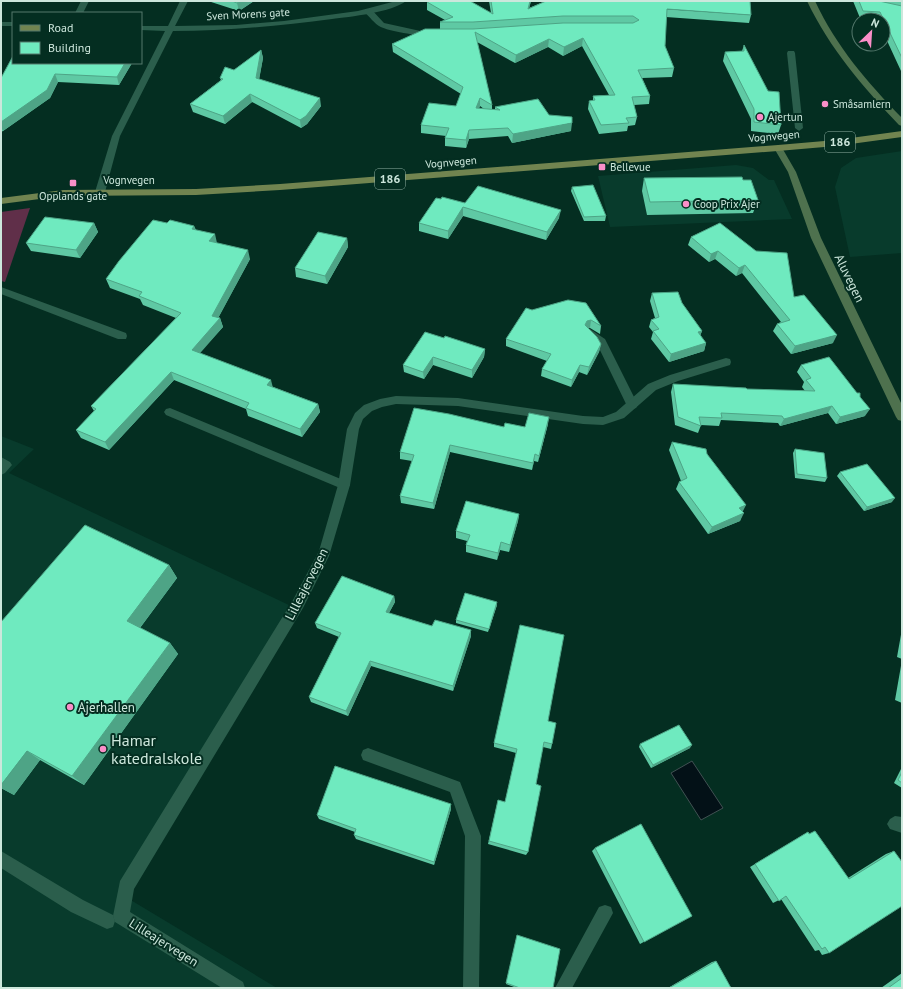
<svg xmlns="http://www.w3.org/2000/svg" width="903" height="989" font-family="'PT Sans',sans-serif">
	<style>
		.built { fill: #083b2c }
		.green { fill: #602f49 }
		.water { fill: #031117; stroke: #405152 }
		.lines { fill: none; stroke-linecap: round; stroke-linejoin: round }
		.lane { fill: #2b5e4c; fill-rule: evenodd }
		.street { fill: #2b5e4c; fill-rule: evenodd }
		.secondary { fill: #4e714e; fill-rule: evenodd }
		.primary { fill: #718450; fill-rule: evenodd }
		.wall { fill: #5fc9a4; fill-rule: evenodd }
		.shaded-wall { fill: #4ea486 }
		.building { fill: #6feabf; stroke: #4ea486 }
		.poi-dot { fill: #fa8fc8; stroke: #042e21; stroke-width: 1.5 }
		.labels { text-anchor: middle; stroke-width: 4; stroke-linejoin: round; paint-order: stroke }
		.far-street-label { font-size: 11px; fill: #cde7dc; stroke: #042e21 }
		.far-poi-label { font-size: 11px; fill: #cde7dc; stroke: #042e21; text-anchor: start }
		.shield { fill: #042e21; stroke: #91b0a4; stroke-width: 1 }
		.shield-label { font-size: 12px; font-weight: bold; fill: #cde7dc }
		.street-label { font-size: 13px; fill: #cde7dc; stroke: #042e21 }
		.poi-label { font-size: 13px; fill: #cde7dc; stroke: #042e21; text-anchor: start }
		.near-poi-label { font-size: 16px; fill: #cde7dc; stroke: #042e21; text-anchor: start }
	</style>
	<rect width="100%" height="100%" fill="#042e21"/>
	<path class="built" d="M902 151V253L850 257 835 187 841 168 856 158Z
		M736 165 753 168 769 180H774L792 219 610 227 598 176Z
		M1 436 34 449 9 473 291 606 119 893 277 988H1Z"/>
	<path class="green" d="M30 208 5 282 1 281V212Z"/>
	<path class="water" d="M692 761 723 808 701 820 671 773Z"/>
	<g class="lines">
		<path class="lane" d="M81 1H89L83 13H75Z
			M365 9H371L384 23 425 32H433L437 34C431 39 386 31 379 26 374 23 370 17 365 13Z
			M788 51H794L795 53 803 128 799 131 795 128 787 53Z
			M590 329 605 339 638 405 636 408 632 409 628 408 597 344 585 333 586 330Z
			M170 408 348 482 350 485 348 488 344 490 340 488 166 415 164 412 166 409Z
			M1 457 10 462 12 465 5 473 1 475Z
			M368 748 460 782 481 836 479 988H463L465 836 450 792 363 760 361 755 363 750Z
			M895 816 902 817V833L890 829 887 824 890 819Z
			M1 851 83 900 113 915 115 921 113 927 107 929 71 912 1 868Z
			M605 905 611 907 613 913 572 988H555L599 907Z"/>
		<path class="street" d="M180 1H188L175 26 236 25 284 21 358 11 396 1H406C393 12 349 17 332 19 279 26 226 31 173 31L120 136 105 192 100 195 97 194 95 192 112 136 165 31 141 30V26H168Z
			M1 22H13V26H1Z
			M1 287 126 333 127 336 126 339H118L1 294Z
			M726 358 730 359 731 362 730 365 678 381 656 390 624 418 603 425 583 424 458 406 396 404 382 407 372 411 363 419 359 429 350 485 329 556 303 608 134 889 130 912 243 982 245 988H222L115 922 113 916 120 881 293 600 319 551 338 485 347 429 355 413 364 405 380 399 396 396 458 398 583 416 603 417 616 412 648 384 670 375Z"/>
		<path class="secondary" d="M807 1H815C836 46 867 82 902 118V126L899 125C863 87 830 49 807 1Z
			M778 145 781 146 796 172 821 238 902 405V421L898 420 896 417 811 238 788 172 774 148Z"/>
		<path class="primary" d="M902 131V137L836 146 778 151 280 190 196 195 63 196 1 204V198L63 190 196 189 280 184 778 145 836 140Z"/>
	</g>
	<path class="wall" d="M208 1H254L239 11Z
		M489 1H531L529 8 546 1 751 15 749 23 666 17 665 46 674 68 672 77 642 78 650 96 649 104 634 105 637 117 635 125 628 126 627 131 599 134 588 109 589 101H593V96L609 95 582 46 563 56 548 47 515 63 477 42 492 105V109L495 110V107L549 115 571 131 512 143 508 136 469 139 466 148 445 146V138L446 136 421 133V125L456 106 461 94 393 52 392 44 440 29V22L445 20 427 10V2L491 13ZM480 106 484 109 479 108Z
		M853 1H879L887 3 880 1H902V71H901L883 32V20H877V19L860 18Z
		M744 45 781 125 778 134 751 131V119L723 61 725 52 742 51Z
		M261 50 263 58 259 79 321 106 307 124 301 128 252 102 225 124 193 112 190 104 221 80 220 78 234 70Z
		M13 63H132L119 85 58 82 50 98 3 131 1 132V78Z
		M644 178 743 180 758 200 753 213 647 215 642 191Z
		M572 187 606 216 605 221H584L571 191Z
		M441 199 465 203 559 218 546 240 463 216 448 239 419 231V223Z
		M94 223 98 232 80 258 31 251 26 243Z
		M167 223 194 226 196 230 217 243 250 259 218 318H220L223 327 199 353 273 387 318 404 320 412 302 437 248 416 246 409 174 380 109 450 81 438 76 430 94 411 91 406 176 318 143 305 140 299 110 288 106 279Z
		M720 223 794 297 833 343 791 354 773 331 777 324 781 322 742 273 736 276 715 259 709 262 688 245 691 237Z
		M347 238 348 247 327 284 296 277 295 268Z
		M652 293 682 303 702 331 700 336 706 343 704 351 669 362 651 339 653 332 649 327 651 320 655 318 650 301Z
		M568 300 601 326 600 334 590 328H588L601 344 599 352 587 375 579 372 571 387 541 376 542 369 547 361 506 346V339Z
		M444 338 485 349 484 357 472 378 433 365 424 379 404 372 403 365Z
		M801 365 860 397 865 416 836 424 828 413 780 426 778 423 721 420 719 426 701 425 698 433 675 425 671 392 673 384 747 389 805 391 802 387 804 382 797 372Z
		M548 424 538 462 534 461 532 470 450 452 434 509 401 503 400 496 412 461 400 459V452L504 427H525Z
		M672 442 707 454 743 512 740 521 708 534 676 489 679 482 681 481 669 450Z
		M795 449 827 478 825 482 795 478 793 453Z
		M840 472 892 502 864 511 837 476Z
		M519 514 518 521 509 552 500 550 497 560 466 552V545L467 541 456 538V531Z
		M169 565 177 578 140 628 170 643 178 654 84 785 40 760 14 795 1 788Z
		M394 596 395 602 389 613 432 626 471 630V636L453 691 371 666 348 716 311 702 309 697 339 637 317 628 315 623Z
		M497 605 488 632 456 623V620Z
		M902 629V659L897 657Z
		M902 660V703L895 700Z
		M548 721 552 744 551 749 543 747 536 784 528 852 526 855 488 844 498 800 505 802 516 753 494 747V743Z
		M640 744 690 748 651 768 639 747Z
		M902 767V788L894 783Z
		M451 809 434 865 356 839 354 835 355 832 319 819 317 815Z
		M808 832 848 878 886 854 894 851 829 953 822 955 819 950 815 951 781 899 773 903 750 867Z
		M595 848 692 916 640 944 592 851Z
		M517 935 553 988H517L506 984Z
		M716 961 731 988H668L712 962Z
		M902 973V988H881Z"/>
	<path class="shaded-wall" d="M240 1H254L239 11 237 3Z
		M530 1H531L527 17 528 9Z
		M583 38 582 46 563 56 564 47Z
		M549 39 548 47 515 63 516 55Z
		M261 50 263 58 258 86 256 78Z
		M125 63H132L119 85 117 77Z
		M55 74 58 82 50 98 3 131 1 127V122Z
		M250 94 252 102 225 124 223 116Z
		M320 98 321 106 307 124 301 128 300 120Z
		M480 98V106L476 116V108Z
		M572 123 571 131 512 143 513 134Z
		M469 130V139L466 148V140Z
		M463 207V216L448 239V231Z
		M561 210 559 218 546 240 547 232Z
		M94 223 98 232 80 258 76 250Z
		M194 226 197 234 192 229Z
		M215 234 217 243 209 241Z
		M347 238 348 247 327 284 325 276Z
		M248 250 250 259 215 324 220 318 223 327 195 359 192 350 212 316Z
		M718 251 715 259 709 262 711 254Z
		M745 265 742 273 736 276 739 268Z
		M591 320 590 328 586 329 585 325 587 321Z
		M702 331 699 338 698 332Z
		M837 335 833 343 791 354 795 346Z
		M706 343 704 351 669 362 671 354Z
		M601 344 599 352 587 375 589 367Z
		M485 349 484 357 472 378V370Z
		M433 357V365L424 379 423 372Z
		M580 365 579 372 571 387 572 380Z
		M171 372 174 380 109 450 105 442Z
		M271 380 273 388 267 385Z
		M318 404 320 412 302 437 300 429Z
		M832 406 828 413 780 426 784 419Z
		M870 409 865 416 836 424 840 417Z
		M549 417 548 424 538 462 539 456Z
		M450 445V452L434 509 433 503Z
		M535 454 534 461 532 470 533 463Z
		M895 498 892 502 864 511 867 507Z
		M746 505 742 513 739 508Z
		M744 513 740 521 708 534 712 527Z
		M519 514 518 521 509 552 510 545Z
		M501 542 500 550 497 560 498 553Z
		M169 565 177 578 136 633 127 621Z
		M394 596 395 602 386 618V612Z
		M497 602V605L488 632 489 629Z
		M471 630V636L453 691V686Z
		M170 643 178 654 84 785 72 776Z
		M370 661 371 666 348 716 346 711Z
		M692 745 690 748 651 768 653 765Z
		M27 751 40 760 14 795 1 788V785Z
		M451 804V809L434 865V862Z"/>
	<path class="building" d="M232 1H240L237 3Z
		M430 1H470L493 14 491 1H530L528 9 546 1H750L751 15 667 9 665 46 674 68 638 70 650 96 632 97 637 117 626 118 629 123 601 125 589 101 595 100 593 96 615 95 583 38 564 47 549 39 516 55 475 32 492 105 480 98 476 108 500 110 495 107 538 99 549 115 572 117V123L513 134 508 128 469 130 466 140 445 138 449 128 421 125 429 103 456 106 463 87 392 44 425 29H473L563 23H633L639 20 633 16H563L473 22H440L453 17 427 2Z
		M859 1H879L902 6V58L880 12 863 11Z
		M744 45 768 91 779 92 781 125 754 122V109L725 52 744 51Z
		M261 50 256 78 320 98 306 116 300 120 250 94 223 116 190 104 223 79 220 78 225 67 234 70Z
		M13 56V63H125L117 77 55 74 47 90 1 122V78Z
		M742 177 743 180H751L758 200 650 202 644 178Z
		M593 185 606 216 584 217 572 187Z
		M478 186 561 210 547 232 463 207 448 231 419 223 436 198 441 199 442 197 465 203Z
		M45 217 94 223 76 250 26 243Z
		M153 220 167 223 170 220 194 226 192 229 215 234 209 241 248 250 212 316 220 318 192 350 271 380 267 385 318 404 300 429 246 408 249 403 171 372 105 442 76 430 96 409 91 406 181 313 139 296 142 292 106 279 119 261Z
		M720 223 756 251 787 253 794 297 804 295 837 335 795 346 777 324 790 320 745 265 739 268 718 251 711 254 691 237Z
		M318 232 347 238 325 276 295 268Z
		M678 292 682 303 702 331 698 332 706 343 671 354 653 331 659 329 651 320 659 317 652 293Z
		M568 300 586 303 601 326 591 320 587 321 585 325 597 337 601 344 589 367 580 365 572 380 542 369 551 354 506 339 526 308 532 310Z
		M425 332 444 338 445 336 485 349 472 370 433 357 423 372 403 365Z
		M829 357 857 393H860V397L870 409 840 417 832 406 784 419 782 416 721 413 722 418 699 417 701 426 678 417 673 384 746 388 747 389 815 391 806 380 811 378 801 365Z
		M414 408 449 414 504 427 505 423 525 427 529 413 549 417 539 456 535 454 533 463 450 445 433 503 400 496 414 455 400 452Z
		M672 442 706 449 707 454 746 505 739 508 744 513 712 527 679 482 687 478Z
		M795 449 824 453 827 478 797 474Z
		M867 464 895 498 867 507 840 472Z
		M466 501 519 514 510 545 501 542 498 553 466 545 470 535 456 531Z
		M85 525 169 565 127 621 170 643 72 776 27 751 1 785V622Z
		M342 576 394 596 386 612 432 626 435 620 471 630 453 686 370 661 346 711 309 697 341 633 315 623Z
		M465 593 497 602 489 629 456 620Z
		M520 625 564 635 548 721 556 723 552 744 544 742 536 784 541 786 528 852 489 841 498 800 505 802 517 749 494 743Z
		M679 725 692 745 653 765 640 744Z
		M335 766 451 804 434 862 354 835 356 829 317 815Z
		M902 772V783L898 780Z
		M641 824 692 916 644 942 595 848Z
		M815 831 849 879 894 851 902 862V906L829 953 825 947 822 949 786 896 779 901 755 864 808 832 809 834Z
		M517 935 560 949 553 988H520L506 983Z
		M716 961 731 988H669Z
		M902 978V988H888Z"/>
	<g class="poi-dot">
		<circle cx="825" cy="104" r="4"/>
		<circle cx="760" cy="117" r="4"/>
		<rect x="598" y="163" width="8" height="8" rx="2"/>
		<rect x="69" y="179" width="8" height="8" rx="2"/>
		<circle cx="686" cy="204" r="4"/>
		<circle cx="70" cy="707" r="4"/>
		<circle cx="103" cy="749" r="4"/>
	</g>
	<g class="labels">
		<g class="far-street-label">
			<text transform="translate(248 14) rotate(-3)" y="4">Sven Morens gate</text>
			<text transform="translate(774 136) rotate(-5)" y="4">Vognvegen</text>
			<text transform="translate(451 162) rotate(-5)" y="4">Vognvegen</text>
			<text x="129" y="184">Vognvegen</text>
		</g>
		<g class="far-poi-label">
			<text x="833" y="108">Småsamlern</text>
			<text x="768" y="121">Ajertun</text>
			<text x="610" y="171">Bellevue</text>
			<text x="73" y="200" text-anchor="middle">Opplands gate</text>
			<text x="694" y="208">Coop Prix Ajer</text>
		</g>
		<g class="shield">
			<rect x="825" y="132" width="30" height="20" rx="3"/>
			<rect x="375" y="169" width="30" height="20" rx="3"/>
		</g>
		<g class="shield-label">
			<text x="840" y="146">186</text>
			<text x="390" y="183">186</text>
		</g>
		<g class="street-label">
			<text transform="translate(850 278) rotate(64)" y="5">Aluvegen</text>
			<text transform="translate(306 584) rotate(-63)" y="5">Lilleajervegen</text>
			<text transform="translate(164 942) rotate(32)" y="5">Lilleajervegen</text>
		</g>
		<g class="poi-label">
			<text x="78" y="712">Ajerhallen</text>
		</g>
		<g class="near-poi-label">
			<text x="111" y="746">Hamar<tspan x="111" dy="18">katedralskole</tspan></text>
		</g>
	</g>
	<rect width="903" height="989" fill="none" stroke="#cde7dc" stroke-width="4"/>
	<rect x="12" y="12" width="130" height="52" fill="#042e21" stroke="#54786c"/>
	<rect x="20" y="25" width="20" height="6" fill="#718450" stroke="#54786c"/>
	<text x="48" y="32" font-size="12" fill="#cde7dc">Road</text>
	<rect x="20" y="42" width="20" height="12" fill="#6feabf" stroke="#54786c"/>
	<text x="48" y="52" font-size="12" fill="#cde7dc">Building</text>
	<g transform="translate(871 32) rotate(25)"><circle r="19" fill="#042e21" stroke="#54786c"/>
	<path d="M0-3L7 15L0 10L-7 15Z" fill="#fa8fc8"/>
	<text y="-6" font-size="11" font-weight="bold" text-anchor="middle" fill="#cde7dc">N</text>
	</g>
</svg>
